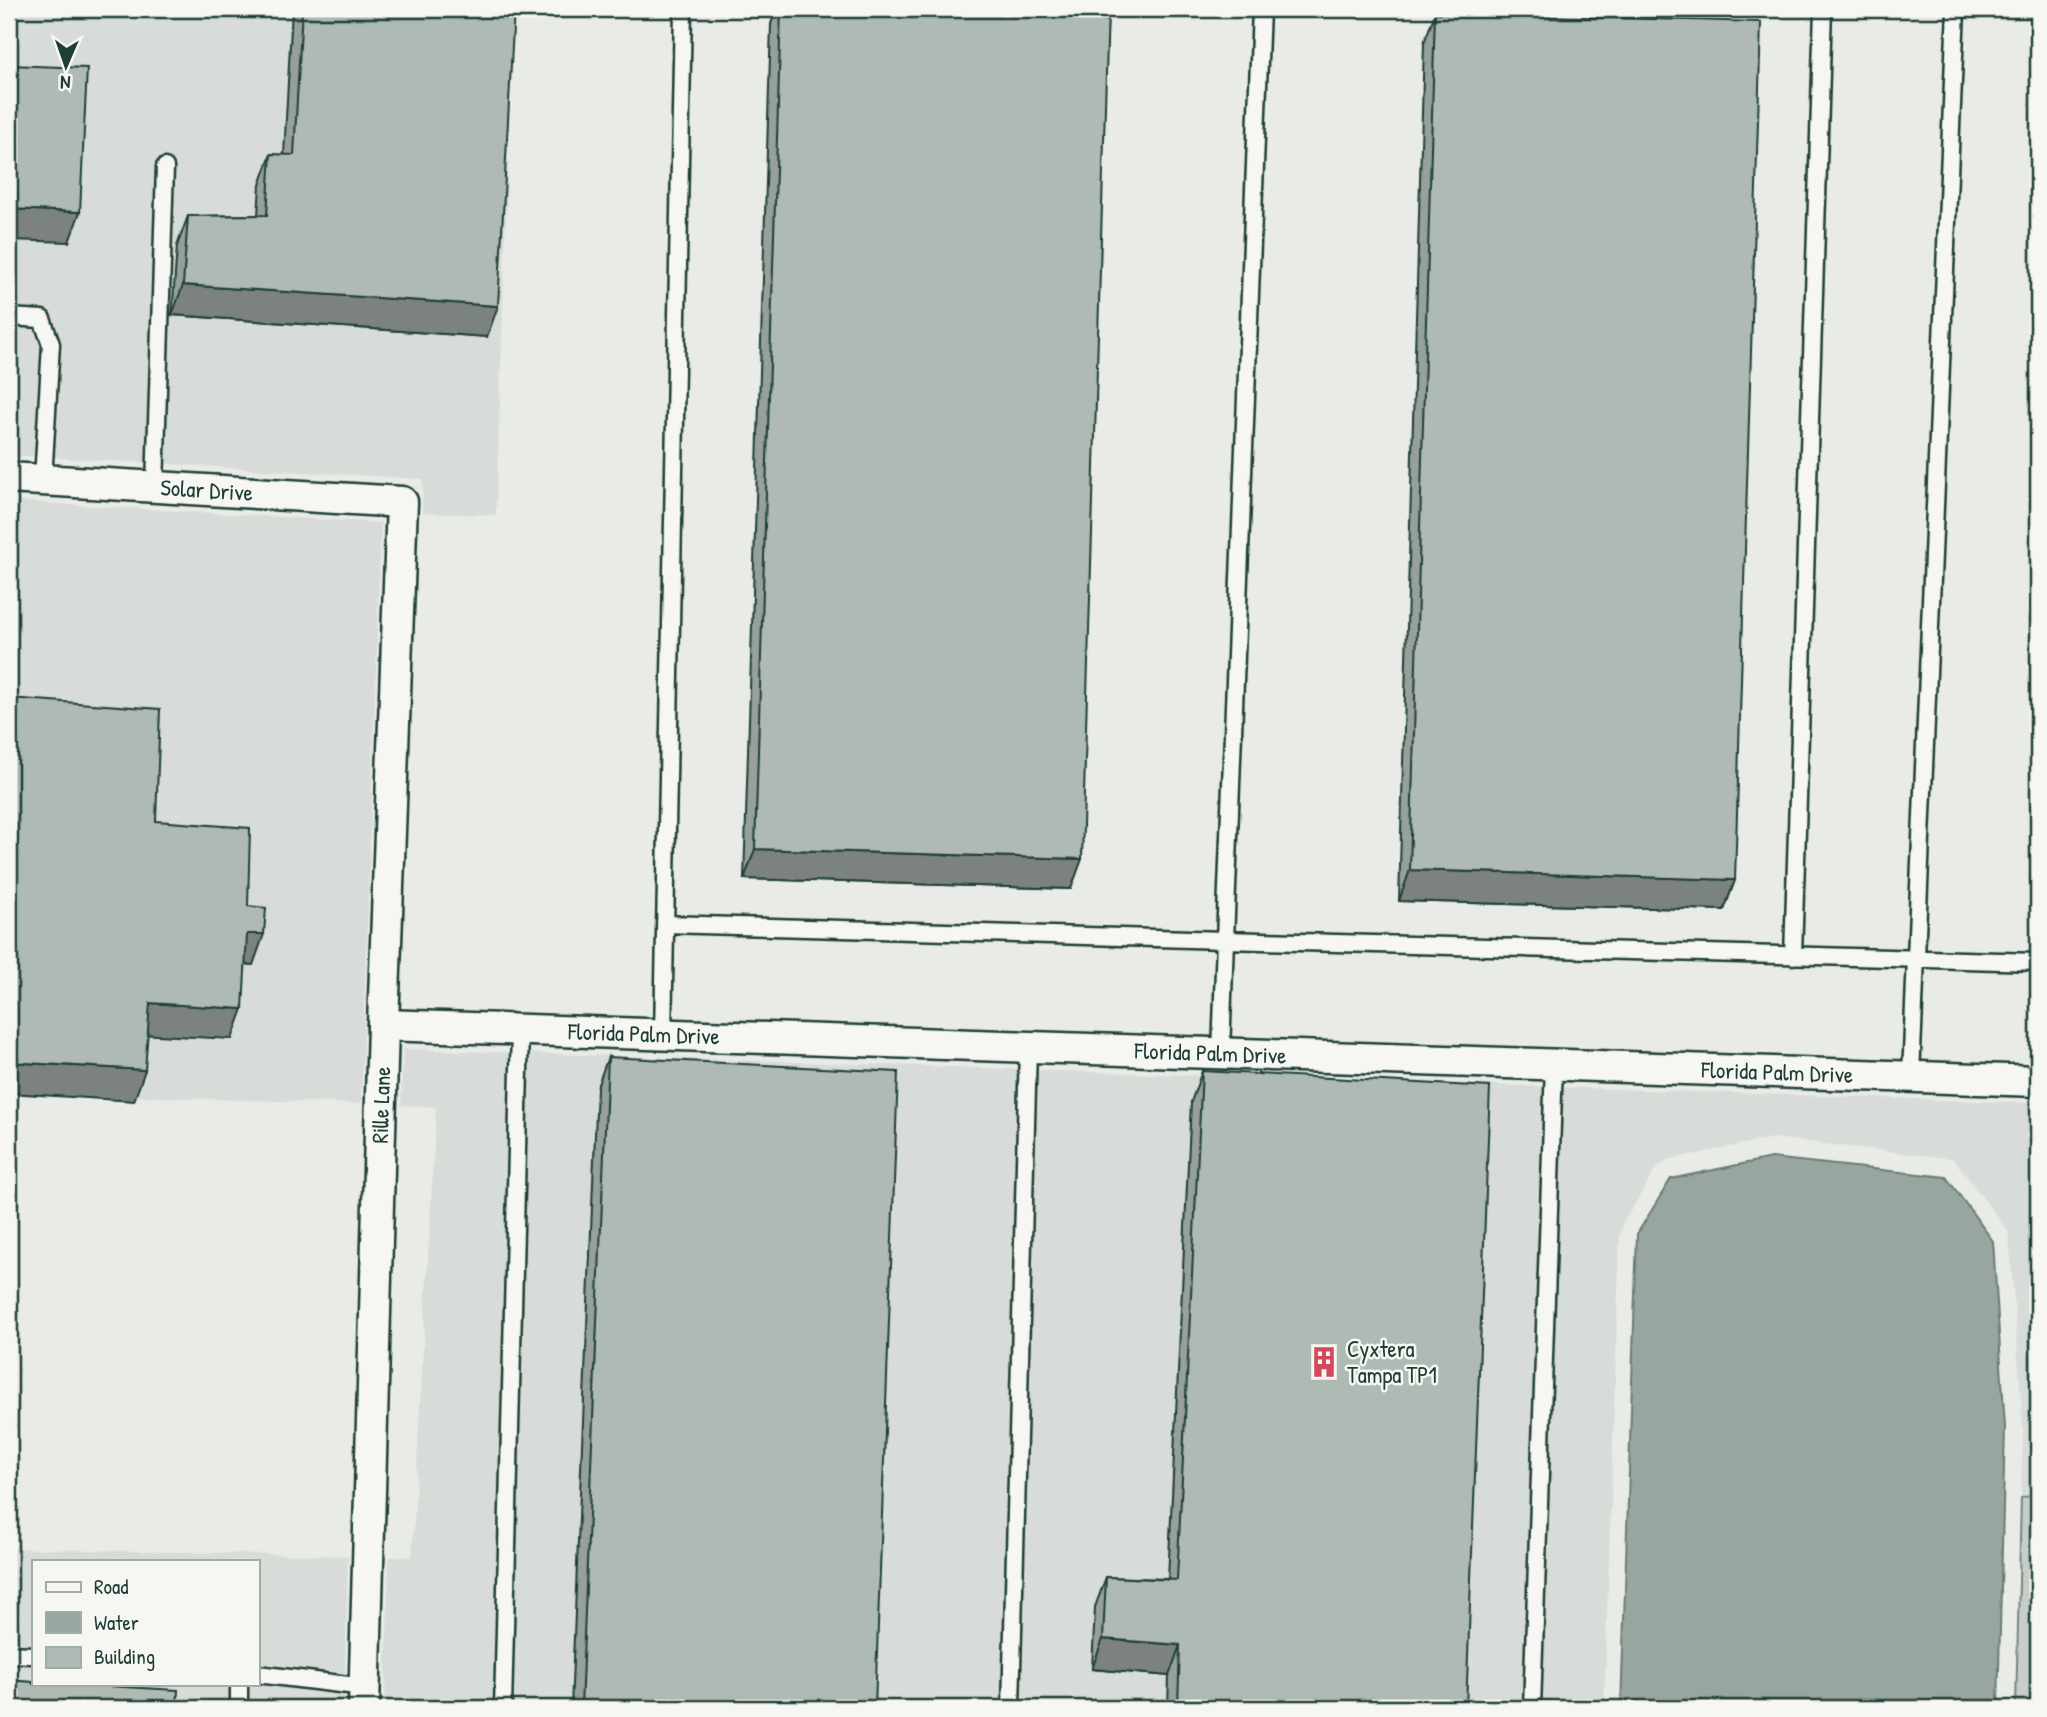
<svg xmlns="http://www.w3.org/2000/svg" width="2047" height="1717" font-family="'Patrick Hand',sans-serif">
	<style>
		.built { fill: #d8dcd8; fill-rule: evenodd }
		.green { fill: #c7cec9; stroke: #73867e; stroke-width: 2 }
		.water { fill: #99a6a0; stroke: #687c75; stroke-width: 2 }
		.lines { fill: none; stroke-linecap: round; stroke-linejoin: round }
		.lane-casing { stroke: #1f3d34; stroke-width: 21 }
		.street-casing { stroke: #1f3d34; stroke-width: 35 }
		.lane { stroke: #f6f6f2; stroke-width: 16 }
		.street { stroke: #f6f6f2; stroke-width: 30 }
		.wall { fill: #97a09c; stroke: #1f3d34; stroke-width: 2 }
		.shaded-wall { fill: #7b827f; stroke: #1f3d34; stroke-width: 2 }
		.building { fill: #b0bab5; stroke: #1f3d34; stroke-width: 2 }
		.labels { text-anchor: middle; stroke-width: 5; stroke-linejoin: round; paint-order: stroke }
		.street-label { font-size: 23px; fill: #1f3d34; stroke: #f6f6f2 }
		.poi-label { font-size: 23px; fill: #1f3d34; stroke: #f6f6f2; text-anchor: start }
	</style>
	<rect width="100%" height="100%" fill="#e9ebe7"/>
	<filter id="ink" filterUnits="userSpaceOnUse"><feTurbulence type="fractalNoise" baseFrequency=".0143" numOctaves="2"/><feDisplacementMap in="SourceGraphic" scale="14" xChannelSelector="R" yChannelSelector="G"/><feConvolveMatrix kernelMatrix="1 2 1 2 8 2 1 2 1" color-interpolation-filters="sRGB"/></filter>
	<g filter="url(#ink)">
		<path class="built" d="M9 9H513L496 515 422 513 423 479 9 455Z
			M9 501 381 523 361 1104 9 1092Z
			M403 1049 2038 1103V1494L2021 1498 2023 1428 2009 1233 1954 1159 1773 1138 1667 1160 1656 1169 1623 1223 1620 1233 1604 1708H385L389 1557H412L436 1107 401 1105Z
			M9 1548 348 1556 344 1708H9ZM33 1561H257V1684H33Z"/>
		<path class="green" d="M2038 1494V1708H2016L2021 1498Z"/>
		<path class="water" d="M1771 1158 1946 1177 1993 1241 2005 1427 1998 1708H1621L1637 1234 1671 1179Z"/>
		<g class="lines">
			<defs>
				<path id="lane" d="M1261 9 1225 940 2038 962
					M9 317 42 319 51 344 43 480
					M155 487 165 167
					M665 924 1225 940 1221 1053
					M1793 956 1823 9
					M663 1034 683 9
					M1911 1076 1956 9
					M9 1654 33 1655
					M257 1674 365 1687
					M239 1708V1684
					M503 1708 520 1030
					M1011 1708 1028 1047
					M1532 1708 1554 1064"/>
				<g id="street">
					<path id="s1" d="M9 478 402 502 383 1025 364 1708"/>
					<path id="s2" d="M383 1025 2038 1081"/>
				</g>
			</defs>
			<use href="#lane" class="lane-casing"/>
			<use href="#street" class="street-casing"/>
			<use href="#lane" class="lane"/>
			<use href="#street" class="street"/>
		</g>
		<path class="wall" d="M292 9H514L487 337 172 315 177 246 188 216 258 215 260 185 271 154 284 155Z
			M776 9H1108L1071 889 744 879 771 24Z
			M1435 13 1735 880 1724 910 1399 901 1424 43Z
			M608 1057 875 1708H571L597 1087Z
			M1202 1071 1466 1708H1168L1169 1676 1092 1669 1095 1607 1106 1577 1168 1579 1191 1102Z"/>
		<path class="shaded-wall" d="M9 209 80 212 69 242 9 240Z
			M183 285 498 306 487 337 172 315Z
			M755 849 1082 859 1071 889 744 879Z
			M1410 870 1735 880 1724 910 1399 901Z
			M247 934H264L253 965 236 964Z
			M150 1003 243 1009 232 1039 139 1034Z
			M9 1062 145 1070 134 1101 9 1093Z
			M1103 1639 1180 1645 1169 1676 1092 1669Z"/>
		<path class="building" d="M302 9H514L498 306 183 285 188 216 267 215 271 154 294 155Z
			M781 9H1108L1082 859 755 849Z
			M1435 13 1761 22 1735 880 1410 870Z
			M9 65 87 68 80 212 9 209Z
			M9 698 160 709 156 821 250 828 248 906 266 908 264 934H247L243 1009 150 1003 145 1070 9 1062Z
			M608 1057 898 1072 875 1708H581Z
			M1202 1071 1490 1087 1466 1708H1178L1180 1645 1103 1639 1106 1577 1177 1580Z
			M9 1680 33 1682V1684H70L178 1690 177 1708H9Z"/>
	</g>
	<defs>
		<symbol id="building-bare" viewBox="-9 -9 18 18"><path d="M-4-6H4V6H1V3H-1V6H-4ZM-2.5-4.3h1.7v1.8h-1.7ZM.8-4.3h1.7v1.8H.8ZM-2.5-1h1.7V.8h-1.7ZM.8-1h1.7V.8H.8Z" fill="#d1495b" stroke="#f6f6f2" stroke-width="2.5" paint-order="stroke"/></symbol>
	</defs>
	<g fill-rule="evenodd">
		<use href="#building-bare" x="1302" y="1340" width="44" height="44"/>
	</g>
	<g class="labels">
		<g class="street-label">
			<text dy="8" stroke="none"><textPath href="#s1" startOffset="198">Solar Drive</textPath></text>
			<text dy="8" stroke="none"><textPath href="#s2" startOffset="261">Florida Palm Drive</textPath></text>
			<text dy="8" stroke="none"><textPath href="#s2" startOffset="828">Florida Palm Drive</textPath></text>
			<text dy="8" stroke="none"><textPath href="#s2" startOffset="1395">Florida Palm Drive</textPath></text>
			<text transform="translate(381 1105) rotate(-88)" y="8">Rille Lane</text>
		</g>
		<g class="poi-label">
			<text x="1347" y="1357">Cyxtera<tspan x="1347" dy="26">Tampa TP1</tspan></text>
		</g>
	</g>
	<rect width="2047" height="1717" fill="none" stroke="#f6f6f2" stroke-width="35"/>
	<rect x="18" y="18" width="2012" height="1682" fill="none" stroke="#1f3d34" stroke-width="2.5" filter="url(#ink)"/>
	<rect x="32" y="1560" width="228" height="126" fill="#f6f6f2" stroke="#a0aca6" stroke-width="2"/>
	<rect x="46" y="1582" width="35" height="10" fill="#f6f6f2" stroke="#a0aca6" stroke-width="2"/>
	<text x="94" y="1594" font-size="21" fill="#1f3d34">Road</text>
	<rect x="46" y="1612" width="35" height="21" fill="#99a6a0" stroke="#a0aca6" stroke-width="2"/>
	<text x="94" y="1630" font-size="21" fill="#1f3d34">Water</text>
	<rect x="46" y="1647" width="35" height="21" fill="#b0bab5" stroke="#a0aca6" stroke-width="2"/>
	<text x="94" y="1664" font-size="21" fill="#1f3d34">Building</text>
	<g transform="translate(66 66) rotate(182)" stroke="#f6f6f2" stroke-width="5" paint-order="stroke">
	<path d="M0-5L12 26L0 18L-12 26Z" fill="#1f3d34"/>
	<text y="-10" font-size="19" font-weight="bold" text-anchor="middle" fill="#1f3d34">N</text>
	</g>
</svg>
